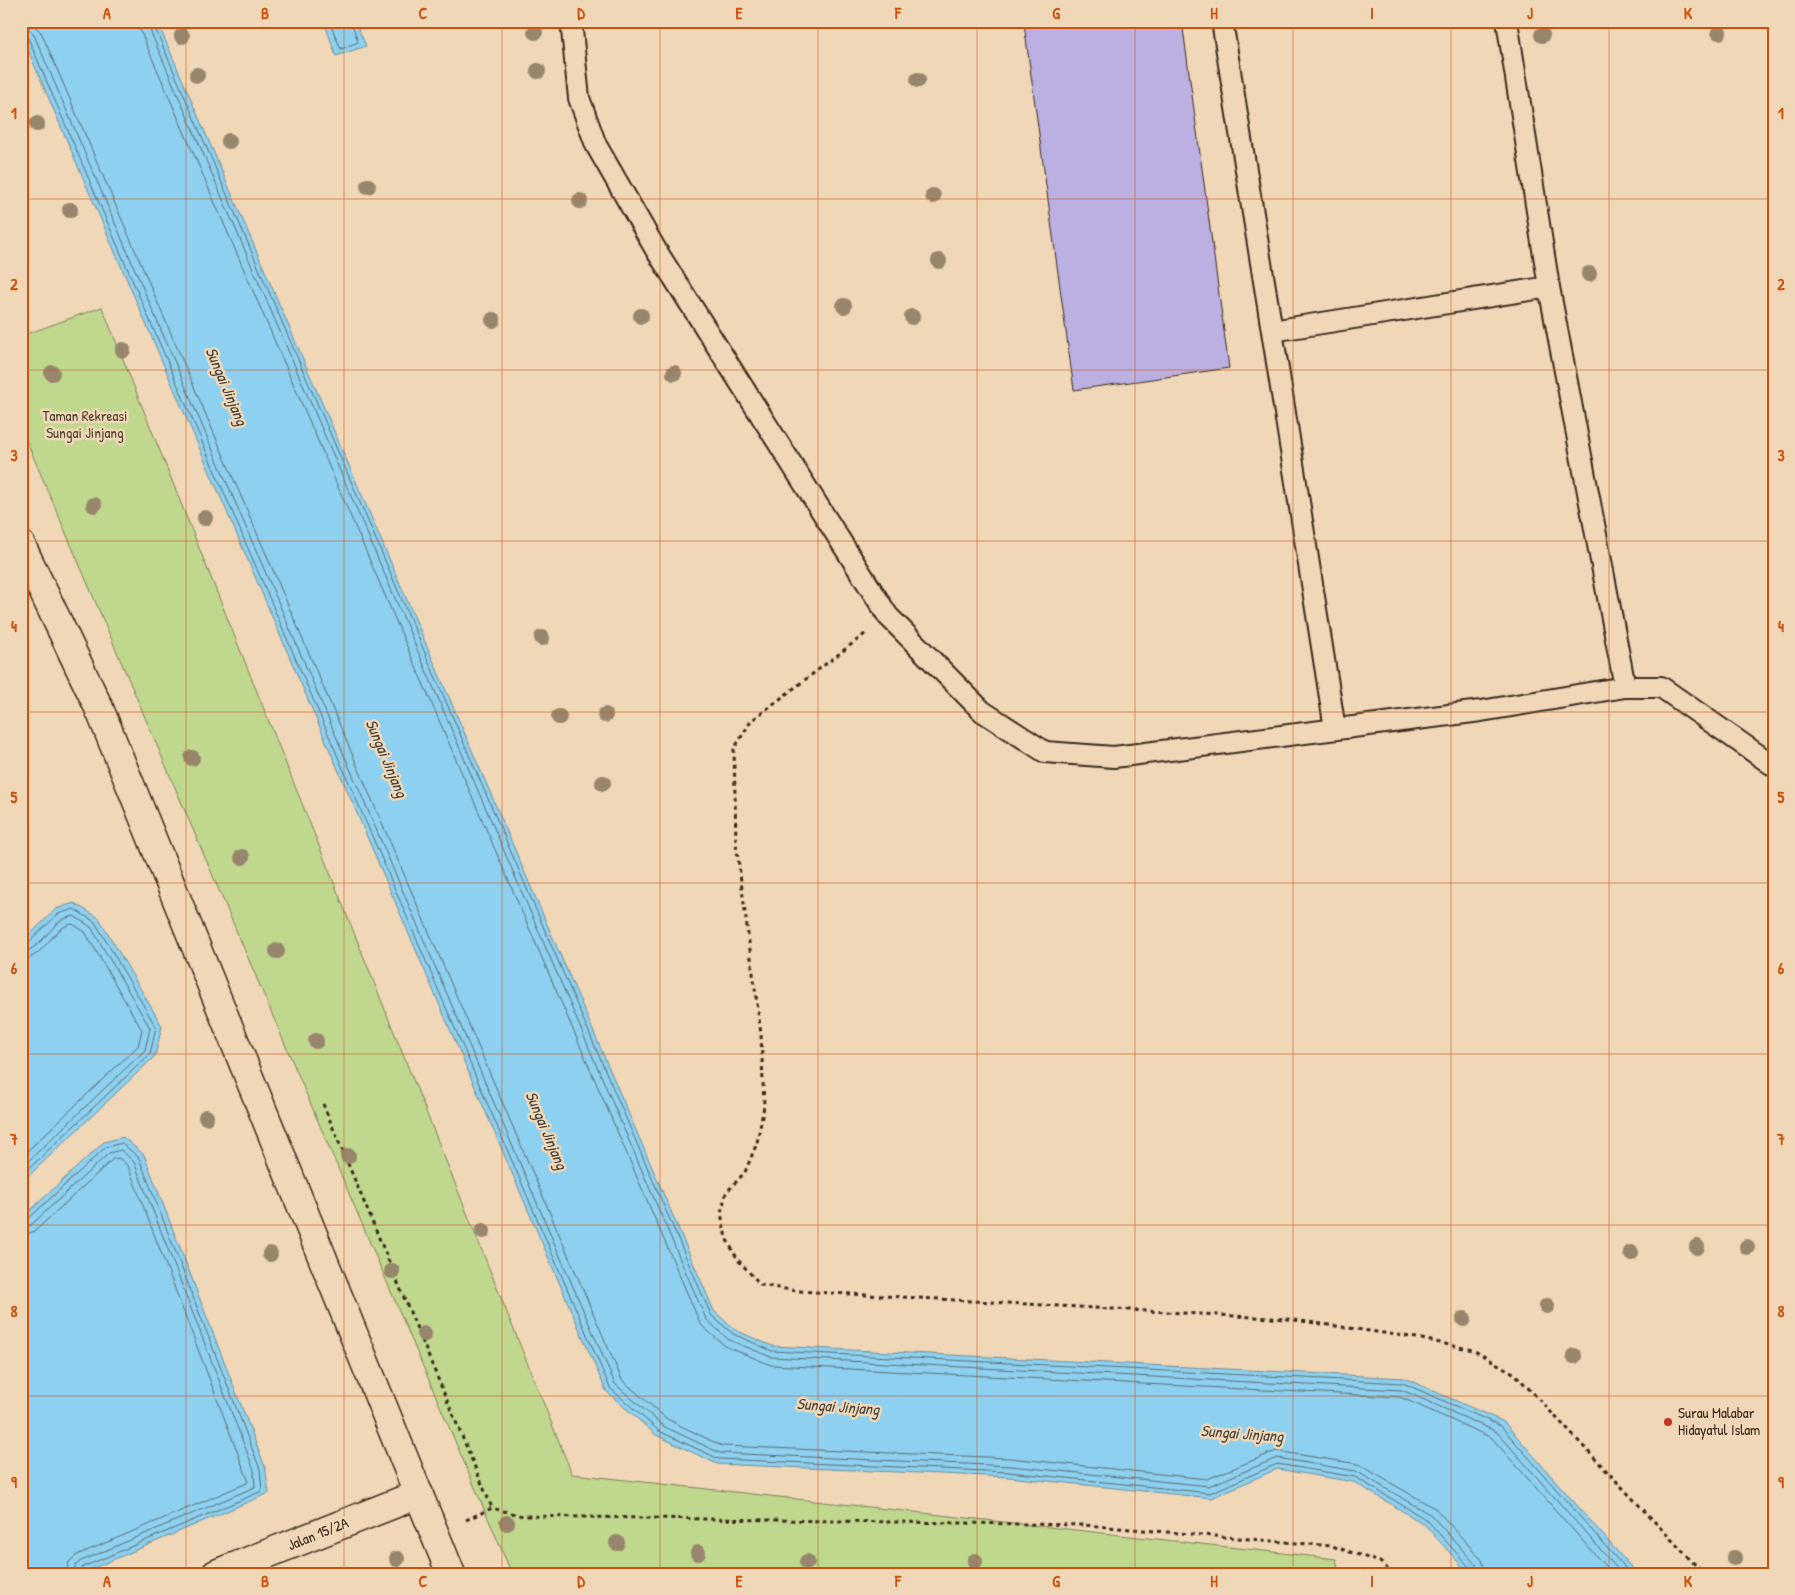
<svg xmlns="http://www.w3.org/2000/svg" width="1795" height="1595" font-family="'Patrick Hand',sans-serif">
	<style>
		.green { fill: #bfd88e; stroke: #7d8156 }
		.water { fill: #8dd0ef; stroke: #6c8e9b }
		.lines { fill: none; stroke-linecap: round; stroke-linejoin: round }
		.shore { stroke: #5c6c72; stroke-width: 1 }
		.building { fill: #bbb0e1; stroke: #3b2a1e }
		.service-casing { stroke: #3b2a1e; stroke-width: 24 }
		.minor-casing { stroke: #3b2a1e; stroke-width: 31 }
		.path { stroke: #3b2a1e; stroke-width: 3; stroke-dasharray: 4 4; stroke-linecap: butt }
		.service { stroke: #efd7b7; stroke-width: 20 }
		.minor { stroke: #efd7b7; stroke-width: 28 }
		.tree { fill: #97866c }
		.grid { fill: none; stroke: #ce520f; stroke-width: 1; stroke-opacity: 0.55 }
		.poi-dot { fill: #c8321e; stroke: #efd7b7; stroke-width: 2 }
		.labels { text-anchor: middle; stroke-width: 5; stroke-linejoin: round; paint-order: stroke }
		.park-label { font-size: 15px; fill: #4f442f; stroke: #efd7b7 }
		.poi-label { font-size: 15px; fill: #3b2a1e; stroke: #efd7b7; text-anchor: start }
		.street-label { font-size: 15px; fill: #3b2a1e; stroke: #efd7b7 }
		.water-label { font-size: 16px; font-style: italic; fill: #47433d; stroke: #efd7b7 }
		.neatline { fill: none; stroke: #ce520f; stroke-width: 2 }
		.grid-label { font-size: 16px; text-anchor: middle; font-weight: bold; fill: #ce520f }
	</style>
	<rect width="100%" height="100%" fill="#efd7b7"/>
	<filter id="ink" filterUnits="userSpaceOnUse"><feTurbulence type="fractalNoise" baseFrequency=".02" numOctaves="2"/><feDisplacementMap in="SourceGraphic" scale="10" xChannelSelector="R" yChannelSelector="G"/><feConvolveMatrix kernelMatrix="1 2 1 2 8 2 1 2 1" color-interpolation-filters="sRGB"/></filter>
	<g filter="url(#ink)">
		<path class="green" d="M102 307 572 1474 1336 1559 1339 1574H512L21 428V336Z"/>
		<path class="water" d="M21 21H157L714 1311 735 1330 772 1346 1404 1378 1504 1422 1637 1574H1469L1424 1524 1354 1482 1277 1469 1211 1498 1009 1477 717 1464 656 1435 606 1391 21 34Z
			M324 21H355L366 46 336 56Z
			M74 903 99 918 162 1026 155 1056 21 1183V943L56 909Z
			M123 1137 144 1155 265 1467 269 1493 80 1574H21V1219L104 1142Z"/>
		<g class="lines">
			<path class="shore" d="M29 21 41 32 622 1380 667 1419 722 1446 1010 1458 1207 1479 1276 1451 1358 1464 1436 1509 1482 1560 1486 1574
				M139 21 140 30 701 1325 725 1346 771 1365 1400 1397 1492 1438 1612 1574
				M146 21 706 1319 729 1340 771 1357 1402 1390 1497 1432 1622 1574
				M152 21 711 1315 733 1334 772 1351 1403 1383 1501 1426 1630 1574
				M329 21 341 49 358 42 351 21
				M21 28 29 29 34 35 615 1384 663 1426 720 1453 1010 1466 1209 1486 1277 1458 1356 1471 1431 1515 1476 1565 1479 1574
				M21 34 28 38 610 1388 659 1431 719 1459 1009 1472 1210 1493 1277 1464 1355 1477 1427 1520 1471 1569 1472 1574
				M21 946 27 944 58 914 74 909 95 922 156 1027 150 1054 21 1176
				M21 952C43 951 51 918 74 916L91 927 150 1028 145 1050 21 1168
				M21 960C44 959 52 926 73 924L85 932 142 1030 138 1046 21 1157
				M21 1222 27 1220 106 1147 122 1143 139 1158 260 1469 262 1491 83 1567 80 1574
				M21 1228 31 1225 109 1153 121 1150 134 1162 254 1470 255 1487 81 1561 75 1566 74 1574
				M21 1236 35 1231 113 1159 119 1158 128 1166 248 1480 247 1483 77 1555 69 1562 66 1574"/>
		</g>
		<path class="building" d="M1041 21H1182L1229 368 1074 390 1024 24Z"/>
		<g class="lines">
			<defs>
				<path id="service" d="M571 21 579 98 596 145 656 250 888 616 982 711 1045 752 1114 757 1481 711 1625 687H1661L1774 766
					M1222 21 1272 331 1549 287 1507 21
					M1549 287 1625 687
					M1272 331 1335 729"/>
				<path id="minor" d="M21 545 99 708 451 1574
					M216 1574 419 1494"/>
			</defs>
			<use href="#service" class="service-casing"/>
			<use href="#minor" class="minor-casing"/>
			<path class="path" d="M865 634 751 721 734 749 736 843 761 1034 764 1106 757 1143 745 1172 726 1193 721 1213 726 1238 738 1260 761 1285 797 1291 1288 1319 1417 1338 1473 1350 1515 1374 1704 1574
				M323 1104 492 1508
				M466 1520 492 1508 523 1516 1084 1525 1332 1546 1380 1562 1393 1574"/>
			<use href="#service" class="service"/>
			<use href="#minor" class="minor"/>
		</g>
		<g class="tree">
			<circle cx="535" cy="32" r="8"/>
			<circle cx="1719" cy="32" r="8"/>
			<circle cx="1542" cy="35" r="8"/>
			<circle cx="182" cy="36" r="8"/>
			<circle cx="538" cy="71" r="8"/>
			<circle cx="197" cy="75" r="8"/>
			<circle cx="918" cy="80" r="8"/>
			<circle cx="37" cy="124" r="8"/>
			<circle cx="229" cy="141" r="8"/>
			<circle cx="368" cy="186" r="8"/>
			<circle cx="933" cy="196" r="8"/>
			<circle cx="580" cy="201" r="8"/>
			<circle cx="70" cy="210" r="8"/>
			<circle cx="939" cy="261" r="8"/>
			<circle cx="1589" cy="274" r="8"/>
			<circle cx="844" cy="306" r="8"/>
			<circle cx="641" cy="316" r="8"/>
			<circle cx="912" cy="317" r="8"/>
			<circle cx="493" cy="320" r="8"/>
			<circle cx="123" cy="350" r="8"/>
			<circle cx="52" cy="373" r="8"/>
			<circle cx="674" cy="373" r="8"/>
			<circle cx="94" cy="505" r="8"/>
			<circle cx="205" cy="518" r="8"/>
			<circle cx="542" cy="638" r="8"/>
			<circle cx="605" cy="715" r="8"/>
			<circle cx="559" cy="717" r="8"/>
			<circle cx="192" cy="758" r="8"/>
			<circle cx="603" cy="783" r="8"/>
			<circle cx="242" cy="857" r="8"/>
			<circle cx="277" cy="951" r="8"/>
			<circle cx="316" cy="1041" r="8"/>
			<circle cx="206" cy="1117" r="8"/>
			<circle cx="348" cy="1156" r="8"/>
			<circle cx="483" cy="1231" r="8"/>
			<circle cx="1697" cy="1247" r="8"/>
			<circle cx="1747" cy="1247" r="8"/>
			<circle cx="1631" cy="1253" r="8"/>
			<circle cx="270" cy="1254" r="8"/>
			<circle cx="392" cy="1271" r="8"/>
			<circle cx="1547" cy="1306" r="8"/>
			<circle cx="1464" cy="1319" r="8"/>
			<circle cx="424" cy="1334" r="8"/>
			<circle cx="1574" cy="1356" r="8"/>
			<circle cx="507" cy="1523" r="8"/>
			<circle cx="617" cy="1543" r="8"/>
			<circle cx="698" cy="1553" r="8"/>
			<circle cx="1734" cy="1558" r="8"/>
			<circle cx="397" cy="1559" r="8"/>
			<circle cx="975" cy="1561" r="8"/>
			<circle cx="807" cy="1562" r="8"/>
		</g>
	</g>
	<path class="grid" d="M186 21V1574M344 21V1574M502 21V1574M660 21V1574M818 21V1574M977 21V1574M1135 21V1574M1293 21V1574M1451 21V1574M1609 21V1574M21 199H1774M21 370H1774M21 541H1774M21 712H1774M21 883H1774M21 1054H1774M21 1225H1774M21 1396H1774"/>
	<circle class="poi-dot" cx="1668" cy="1422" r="5"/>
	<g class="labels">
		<g class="park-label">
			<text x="85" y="421">Taman Rekreasi<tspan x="85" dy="17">Sungai Jinjang</tspan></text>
		</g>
		<g class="poi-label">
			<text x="1678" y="1418">Surau Malabar<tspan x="1678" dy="17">Hidayatul Islam</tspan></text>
		</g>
		<g class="street-label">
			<text transform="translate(318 1534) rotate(-22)" y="5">Jalan 15/2A</text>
		</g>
		<g class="water-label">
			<text transform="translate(227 386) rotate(67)" y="6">Sungai Jinjang</text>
			<text transform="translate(387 758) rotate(67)" y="6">Sungai Jinjang</text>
			<text transform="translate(547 1130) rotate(67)" y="6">Sungai Jinjang</text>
			<text transform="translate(838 1406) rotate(4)" y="6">Sungai Jinjang</text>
			<text transform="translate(1242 1433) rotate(4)" y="6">Sungai Jinjang</text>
		</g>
	</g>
	<rect width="1795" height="1595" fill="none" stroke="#efd7b7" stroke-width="55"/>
	<rect x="28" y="28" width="1740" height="1540" class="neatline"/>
	<g class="grid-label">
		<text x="107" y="19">A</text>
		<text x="265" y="19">B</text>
		<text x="423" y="19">C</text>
		<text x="581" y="19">D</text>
		<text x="739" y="19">E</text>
		<text x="898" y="19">F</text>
		<text x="1056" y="19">G</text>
		<text x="1214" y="19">H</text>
		<text x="1372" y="19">I</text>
		<text x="1530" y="19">J</text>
		<text x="1688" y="19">K</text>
		<text x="14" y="119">1</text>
		<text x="1781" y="119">1</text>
		<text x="14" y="290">2</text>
		<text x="1781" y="290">2</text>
		<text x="14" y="461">3</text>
		<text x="1781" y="461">3</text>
		<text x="14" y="632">4</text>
		<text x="1781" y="632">4</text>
		<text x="14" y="803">5</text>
		<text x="1781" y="803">5</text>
		<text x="14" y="974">6</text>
		<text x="1781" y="974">6</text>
		<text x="14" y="1145">7</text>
		<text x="1781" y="1145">7</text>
		<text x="14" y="1317">8</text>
		<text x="1781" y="1317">8</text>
		<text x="14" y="1488">9</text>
		<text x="1781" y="1488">9</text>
		<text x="107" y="1587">A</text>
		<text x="265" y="1587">B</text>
		<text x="423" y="1587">C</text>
		<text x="581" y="1587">D</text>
		<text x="739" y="1587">E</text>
		<text x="898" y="1587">F</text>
		<text x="1056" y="1587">G</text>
		<text x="1214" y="1587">H</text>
		<text x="1372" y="1587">I</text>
		<text x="1530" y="1587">J</text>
		<text x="1688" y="1587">K</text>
	</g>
</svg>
